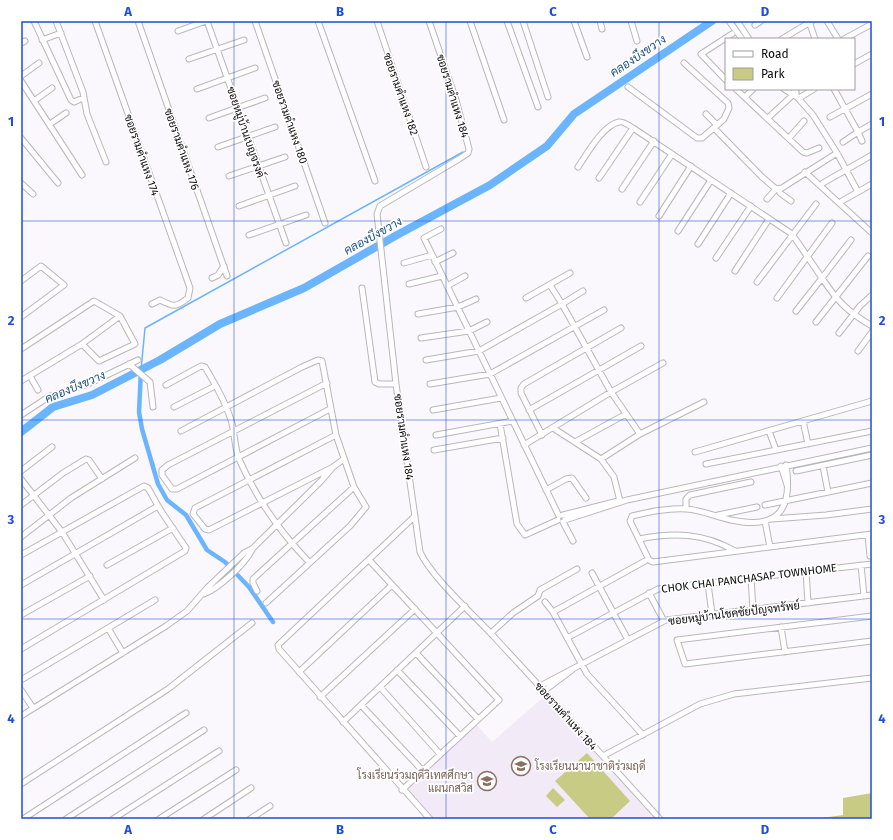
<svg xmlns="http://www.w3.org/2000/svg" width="893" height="840" font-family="'Fira Sans',Sarabun,sans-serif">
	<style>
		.built { fill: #f2eaf6 }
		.green { fill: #c8cb84 }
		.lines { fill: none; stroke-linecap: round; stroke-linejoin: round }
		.stream { stroke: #6ab5fe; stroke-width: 1.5 }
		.canal { stroke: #6ab5fe; stroke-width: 4.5 }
		.river { stroke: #6ab5fe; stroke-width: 8 }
		.street-casing { stroke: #bab7bc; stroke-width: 7 }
		.street { stroke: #fff; stroke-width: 5 }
		.grid { fill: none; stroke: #1d4ed8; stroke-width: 1; stroke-opacity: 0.55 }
		.labels { text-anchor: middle; stroke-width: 3.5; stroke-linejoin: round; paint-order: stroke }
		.street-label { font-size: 11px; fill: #0d0c0e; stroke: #fff }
		.education-label { font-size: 11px; fill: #785e54; stroke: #fff; text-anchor: start }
		.water-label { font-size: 12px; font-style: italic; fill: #215484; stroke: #fff }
		.neatline { fill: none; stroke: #1d4ed8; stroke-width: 1.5 }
		.grid-label { font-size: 13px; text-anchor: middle; font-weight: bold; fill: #1d4ed8 }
	</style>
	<rect width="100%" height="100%" fill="#faf7fd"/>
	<path class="built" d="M547 694 659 819H432L404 790 475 723 492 742Z"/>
	<path class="green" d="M587 753 630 801 611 819H590L555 781Z
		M553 788 565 800 557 807 546 796Z
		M872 793V819H814L843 815V798Z"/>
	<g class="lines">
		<path class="stream" d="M141 370 145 328 463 152"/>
		<path class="canal" d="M141 370 139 412 142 429 158 484 167 500 186 515 207 550 225 562 249 587 273 622"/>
		<path class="river" d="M21 432 53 407 92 395 160 360 220 324 304 288 397 235 490 185 547 146 574 114 712 21"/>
		<defs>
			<path id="street" d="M34 21 71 100 74 102 83 98
				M56 21 83 92 87 114 106 162
				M95 21 190 288 188 298C175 308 174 307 160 300L152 304
				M138 21 227 276
				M207 21 286 243
				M255 21 325 223
				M318 21 375 181
				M377 21 426 167
				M429 21 456 100 469 149 468 153 459 159 380 206 377 214 396 384 420 552C432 578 475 616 496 639 551 698 605 759 660 819
				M470 21 504 120
				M507 21 538 107
				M523 21 548 97
				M574 21 587 57
				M600 21 602 29
				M631 21 637 41
				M729 21 742 39
				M737 21 749 39
				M809 21 815 39
				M827 21 838 39
				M755 25 761 21
				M178 31 206 21
				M782 39 812 21
				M844 39 870 25
				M42 40 61 33
				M21 43 25 41
				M189 59 244 40
				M854 64 872 54
				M21 76 39 63
				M726 80 701 54 732 34
				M21 81 82 175
				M628 87 697 138H702L724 119 729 108 728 103 684 63
				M197 89 255 68
				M736 89 803 152 807 153 819 148
				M784 89 795 96
				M794 89 797 97 813 115 837 153 858 192
				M834 89 858 132 843 142
				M745 97 753 89
				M799 98 814 89
				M34 101 52 88
				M706 114 717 125
				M830 117 872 94
				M209 118 265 98
				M768 118 796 92
				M50 124 66 113
				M714 128 762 177 776 189 782 188 837 153
				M21 138 58 183
				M789 138 804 121
				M862 141 858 132 872 124
				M218 147 275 127
				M578 167C587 154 603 125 619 122 623 121 630 126 633 128L792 234 822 278 796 311
				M805 172 872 233
				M229 176 285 157
				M599 178 633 128
				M21 183 33 194
				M823 183 872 155
				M622 189 654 141
				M779 189 780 193 791 201
				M767 199 776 189
				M842 201 872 184
				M640 202 672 154
				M239 206 295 186
				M659 216 691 166
				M441 229 424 238 559 516
				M678 231 711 180
				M249 235 306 215
				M851 240 822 278C837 301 848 312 872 326
				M698 244 731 193
				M716 258 751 206
				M435 262 453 253
				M404 263 432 255
				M735 271 769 219
				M212 278 218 275 224 266
				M21 281 41 266 64 285 21 317
				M757 282 816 204
				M409 284 442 276
				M447 286 465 276
				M362 288 375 382 379 384H396
				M583 291 562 304 611 392 663 363
				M526 298 570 273
				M777 298 832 223
				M418 314 458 307 476 299
				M816 322 868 256
				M839 333 860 306 872 295
				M421 338 469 331 487 322
				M21 349 94 301 120 316 135 344 99 361 82 344
				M858 351 872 332
				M426 360 479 351 562 304 550 285
				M129 364 150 382 153 407
				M30 376 38 390
				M21 381 82 344 120 316
				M327 383 168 465 162 470V475L172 489H177L330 409
				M430 384 490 374 604 310
				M166 385 201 366 205 367C215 384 225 401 231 420 235 432 234 446 239 459 256 498 280 532 309 562
				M174 407 215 386
				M433 410 501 398
				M529 410 641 346
				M21 415 50 396 88 384 138 360
				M803 421 808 444
				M500 424 517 524 525 535 558 520
				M553 428 601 459 614 477 620 501
				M181 431 302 367 318 360 322 361 336 435 354 487 366 507 350 526 266 603
				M769 431 776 450
				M336 435 195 508 193 514 205 529 209 530 333 467 344 459
				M436 435 513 421
				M542 435 521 393V388L524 384 621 328
				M575 442 626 414
				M524 445 611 392 640 434
				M434 450 503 438
				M695 452 872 401
				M601 459 640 434 704 402
				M706 464 872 431
				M786 465C793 510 778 530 731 520 716 517 702 510 686 509 669 508 648 512 632 516L630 521 649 560 653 562 872 534
				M781 466 787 485
				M823 466 828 492
				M21 471 52 447
				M796 471 872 455
				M21 479 62 532 104 600
				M546 490 566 479 572 478 586 498
				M21 505 63 473 86 459 89 460 102 479
				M765 505 872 483
				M686 509V499L690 495 751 482
				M563 515 618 501
				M718 515 757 507
				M415 516 278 645 279 649 430 819
				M772 519 826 515 872 509
				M565 520 627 500 872 448
				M765 521 770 547
				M563 522 573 541
				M868 535 870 556
				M21 537 71 498 135 458
				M639 539C674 532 704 533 735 551
				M21 555 144 486 148 488 161 511 186 548 185 551 21 649
				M370 561 499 700 402 790
				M107 565 173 528
				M861 565 864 596
				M806 571 808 603
				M592 573 628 640
				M751 578 753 610
				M708 584 712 614
				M21 585 158 506
				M257 591 253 583V579L354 487
				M649 593 664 621
				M204 594C219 588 244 565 252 550
				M545 602 553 612 587 674 643 735
				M553 612 645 561
				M21 615 90 576
				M872 616 677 640 685 664 872 641
				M781 627 785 652
				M108 628 123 653
				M491 633 513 613 538 596 540 590 577 569
				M567 638 658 589 872 564
				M416 653 478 719
				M397 670 460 736
				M299 672 392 585
				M21 680 155 600
				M540 686 666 620 872 595
				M380 687 440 754
				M21 690 33 708
				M544 691 572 670
				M320 697 415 609
				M361 705 422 770
				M21 716 166 626 187 611 208 587 244 553 252 549 321 481 333 467
				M343 722 465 606
				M603 756 700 704 734 694 872 678
				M21 784 168 689 252 623
				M23 819 186 713
				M66 819 204 730
				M113 819 219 751
				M159 819 236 770
				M204 819 251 788
				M250 819 270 806"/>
		</defs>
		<use href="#street" class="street-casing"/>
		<use href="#street" class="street"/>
	</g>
	<path class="grid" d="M234 21V819M446 21V819M659 21V819M21 221H872M21 420H872M21 619H872"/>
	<defs>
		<symbol id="school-ring" viewBox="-11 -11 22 22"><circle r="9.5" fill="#fff" stroke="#8d6e63" stroke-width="1.5"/><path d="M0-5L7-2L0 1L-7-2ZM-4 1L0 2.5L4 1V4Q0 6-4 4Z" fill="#8d6e63"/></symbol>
	</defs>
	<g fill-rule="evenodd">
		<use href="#school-ring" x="510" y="755" width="22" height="22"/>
		<use href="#school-ring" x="476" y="770" width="22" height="22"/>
	</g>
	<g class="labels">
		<g class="street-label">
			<text transform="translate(401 94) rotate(71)" y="4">ซอยรามคำแหง 182</text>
			<text transform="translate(453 96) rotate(73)" y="4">ซอยรามคำแหง 184</text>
			<text transform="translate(290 122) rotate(71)" y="4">ซอยรามคำแหง 180</text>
			<text transform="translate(246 132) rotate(71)" y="4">ซอยหมู่บ้านเบญจรงค์</text>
			<text transform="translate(182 149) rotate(71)" y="4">ซอยรามคำแหง 176</text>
			<text transform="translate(142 155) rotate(71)" y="4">ซอยรามคำแหง 174</text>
			<text transform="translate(404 437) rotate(82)" y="4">ซอยรามคำแหง 184</text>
			<text transform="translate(749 578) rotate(-7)" y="4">CHOK CHAI PANCHASAP TOWNHOME</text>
			<text transform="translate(734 613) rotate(-7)" y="4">ซอยหมู่บ้านโชคชัยปัญจทรัพย์</text>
			<text transform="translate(566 716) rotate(48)" y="4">ซอยรามคำแหง 184</text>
		</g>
		<g class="education-label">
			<text x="535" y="770">โรงเรียนนานาชาติร่วมฤดี</text>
			<text x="473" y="779" text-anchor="end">โรงเรียนร่วมฤดีวิเทศศึกษา<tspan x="473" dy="13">แผนกสวิส</tspan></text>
		</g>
		<g class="water-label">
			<text transform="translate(638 56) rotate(-34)" y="4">คลองบึงขวาง</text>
			<text transform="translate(373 236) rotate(-29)" y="4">คลองบึงขวาง</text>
			<text transform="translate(75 387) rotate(-23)" y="4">คลองบึงขวาง</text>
		</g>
	</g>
	<rect width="893" height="840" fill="none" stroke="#ffffff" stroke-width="44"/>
	<rect x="725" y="38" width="130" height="52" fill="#ffffff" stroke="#9e9e9f"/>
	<rect x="733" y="51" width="20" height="6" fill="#ffffff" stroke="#9e9e9f"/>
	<text x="761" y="58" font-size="12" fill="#0d0c0e">Road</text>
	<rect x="733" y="68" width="20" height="12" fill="#c8cb84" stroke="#9e9e9f"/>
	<text x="761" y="78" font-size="12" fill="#0d0c0e">Park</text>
	<rect x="22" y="22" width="849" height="796" class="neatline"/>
	<g class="grid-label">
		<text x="128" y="16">A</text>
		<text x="340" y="16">B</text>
		<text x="553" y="16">C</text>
		<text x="765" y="16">D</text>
		<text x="11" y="126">1</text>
		<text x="882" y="126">1</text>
		<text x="11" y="325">2</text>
		<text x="882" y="325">2</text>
		<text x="11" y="524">3</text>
		<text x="882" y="524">3</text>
		<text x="11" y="723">4</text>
		<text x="882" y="723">4</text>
		<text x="128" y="834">A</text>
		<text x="340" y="834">B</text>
		<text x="553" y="834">C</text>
		<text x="765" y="834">D</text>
	</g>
</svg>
